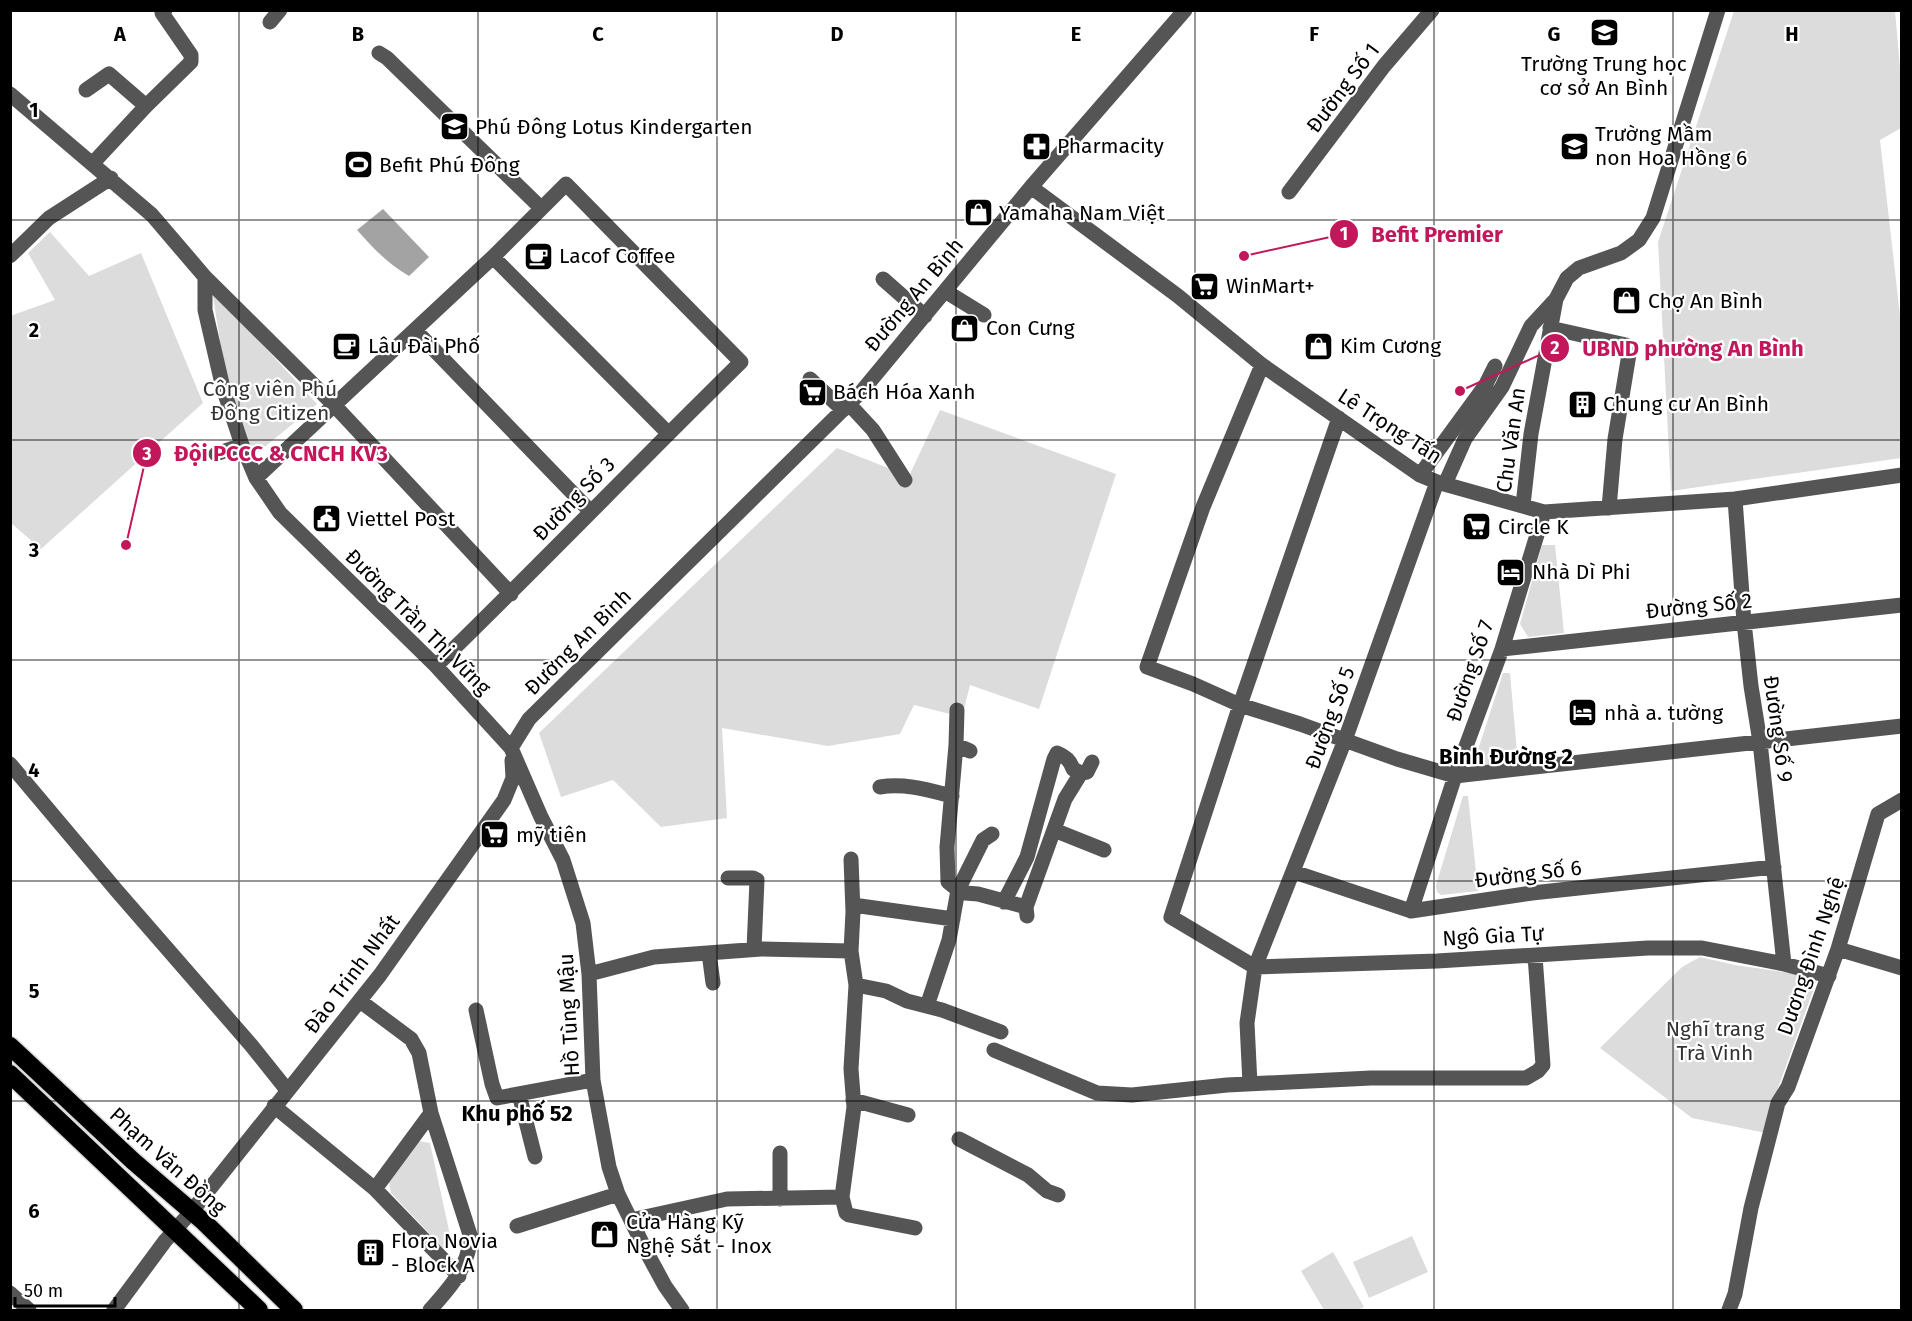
<svg xmlns="http://www.w3.org/2000/svg" width="1912" height="1321" font-family="'Fira Sans',sans-serif">
	<style>
		.green { fill: #dcdcdc }
		.water { fill: #a3a3a3 }
		.lines { fill: none; stroke-linecap: round; stroke-linejoin: round }
		.highway-casing { stroke: #dbdbdb; stroke-width: 21 }
		.minor { stroke: #555; stroke-width: 15 }
		.highway { stroke: #000; stroke-width: 18 }
		.grid { fill: none; stroke: #000; stroke-width: 1.5; stroke-opacity: 0.55 }
		.labels { text-anchor: middle; stroke-width: 4.5; stroke-linejoin: round; paint-order: stroke }
		.poi-label { font-size: 21px; fill: #000; stroke: #fff; text-anchor: start }
		.street-label { font-size: 21px; fill: #000; stroke: #fff }
		.park-label { font-size: 21px; fill: #333; stroke: #fff }
		.neighbourhood-label { font-size: 22px; font-weight: bold; fill: #000; stroke: #fff }
		.grid-label { font-size: 20px; text-anchor: middle; font-weight: bold; fill: #000; stroke: #fff; stroke-width: 4.5; stroke-linejoin: round; paint-order: stroke }
		.leader { fill: none; stroke: #c2185b; stroke-width: 2 }
		.callout-dot { fill: #c2185b; stroke: #fff; stroke-width: 2 }
		.mark-label { font-size: 18px; text-anchor: middle; font-weight: bold; fill: #fff }
		.callout-label { font-size: 22px; text-anchor: middle; font-weight: bold; fill: #c2185b; stroke: #fff; stroke-width: 4.5; stroke-linejoin: round; paint-order: stroke }
	</style>
	<rect width="100%" height="100%" fill="#fff"/>
	<path class="green" d="M1734 11H1895L1901 79V128L1880 140 1901 324V458L1671 491 1658 242Z
		M50 232 89 276 141 253 203 403 41 549 11 523 10 316 55 300 28 253Z
		M212 290 317 404 256 454 250 448 246 440 240 415 225 372Z
		M940 410 1116 474 1039 709 970 685 962 717 914 705 900 734 828 746 722 728 727 818 661 827 613 780 561 797 539 733 837 448 909 476Z
		M1542 545H1555L1564 633 1528 637 1520 624Z
		M1503 673H1510L1518 764 1480 768 1475 759Z
		M1463 796H1468L1478 891 1441 895 1437 892 1436 885Z
		M1700 957 1735 965 1818 977 1778 1088 1766 1133 1692 1118 1600 1048 1682 967Z
		M418 1141 430 1143 452 1244 444 1249 391 1193 389 1182Z
		M1412 1236 1428 1272 1369 1298 1353 1262Z
		M1333 1252 1364 1307 1357 1310H1324L1301 1271Z"/>
	<path class="water" d="M383 209 429 257 409 276C388 264 373 248 357 230Z"/>
	<g class="lines">
		<defs>
			<path id="highway" d="M10 1046 133 1161 204 1222 294 1310
				M10 1074 259 1310"/>
		</defs>
		<use href="#highway" class="highway-casing"/>
		<path class="minor" d="M270 22 280 10
			M379 53 387 58 541 208
			M86 90 109 74 146 106
			M10 94 152 215 205 277V310L223 388 242 445 256 478 280 513 436 666 511 748 541 817 563 860 583 923 589 974 593 1080 609 1167 618 1194 646 1251 665 1286 682 1310
			M93 163 146 106 191 62V55L162 13 165 10
			M1031 187 1178 296 1262 365 1420 475 1437 482 1544 512 1735 499 1902 475
			M1289 192 1384 66 1432 10
			M10 256 49 218 111 178
			M493 257 668 433
			M205 277 334 405 511 594
			M883 279 925 316
			M945 291 984 315
			M1550 328 1626 345 1630 348 1615 439 1609 508
			M415 330 590 511
			M1262 365 1203 507 1147 667 1193 684 1240 705 1300 724 1397 759 1455 776 1902 726
			M810 379 843 410
			M849 404 873 430 905 480
			M1339 418 1240 705 1171 917 1255 967 1437 961 1648 948H1702L1784 964 1829 976
			M216 454 242 445
			M1420 475 1485 386 1495 366
			M256 478 493 257 566 184 741 362C639 462 539 566 436 666
			M1445 484 1465 439 1502 387 1531 326 1555 300
			M1735 499 1744 622 1751 686 1760 742 1784 964
			M1523 505 1531 434 1556 299 1567 278 1579 268 1621 253 1639 240 1653 218 1718 10
			M1502 649 1902 605
			M956 745 957 710
			M511 748 529 719 862 391 1031 187 1185 10
			M970 751 956 745 947 847 948 882 958 890 983 840 992 834
			M10 764 117 891 251 1045 287 1090
			M880 787C905 783 928 790 952 796
			M1054 830 1104 850
			M851 859 853 912 851 951
			M1294 872 1411 911 1532 893 1774 867
			M728 878H753L757 880 754 949
			M1004 902 1027 857 1054 759 1057 753C1066 757 1070 760 1073 769L1081 773
			M853 905 953 919
			M1411 911 1455 776 1502 649 1544 512
			M1027 916 1026 907 1065 799 1081 773 1087 772 1092 762
			M1838 949 1902 968
			M709 953 713 983
			M589 974 654 957 761 949 851 951 856 985 886 991 907 1001 942 1010 1001 1032
			M856 985 851 1069 854 1107 842 1197 846 1213 849 1215 915 1228
			M360 1001 411 1039 419 1053 431 1113 471 1238C466 1271 451 1286 430 1310
			M927 1006 949 940 958 890 965 893 978 894 1026 907
			M476 1010 492 1084 497 1098 593 1080
			M994 1050 1097 1093 1132 1095 1227 1085 1371 1078H1526L1538 1071 1543 1065 1535 956
			M1250 1084 1247 1023 1255 967 1345 740 1437 482
			M519 1094 535 1157
			M853 1100 908 1115
			M274 1106 375 1189 459 1276
			M959 1139 1028 1175 1047 1191 1058 1195
			M780 1153V1199
			M375 1189 431 1113
			M631 1220 727 1199 842 1197
			M517 1226 618 1194
			M10 1293 29 1310
			M114 1310 165 1241 192 1211 380 975 504 800 513 778 512 760
			M1729 1310 1735 1294 1751 1208 1778 1103 1788 1087 1838 949 1878 814 1902 800"/>
		<use href="#highway" class="highway"/>
	</g>
	<path class="grid" d="M239 10V1310M478 10V1310M717 10V1310M956 10V1310M1195 10V1310M1434 10V1310M1673 10V1310M10 220H1902M10 440H1902M10 660H1902M10 881H1902M10 1101H1902"/>
	<defs>
		<symbol id="school-square" viewBox="-11 -11 22 22"><rect x="-9" y="-9" width="18" height="18" rx="4" fill="#000" stroke="#fff"/><path d="M0-5L7-2L0 1L-7-2ZM-4 1L0 2.5L4 1V4Q0 6-4 4Z" fill="#fff"/></symbol>
		<symbol id="pharmacy-square" viewBox="-11 -11 22 22"><rect x="-9" y="-9" width="18" height="18" rx="4" fill="#000" stroke="#fff"/><path d="M-2-6h4v4h4v4h-4v4h-4v-4h-4v-4h4Z" fill="#fff"/></symbol>
		<symbol id="stadium-square" viewBox="-11 -11 22 22"><rect x="-9" y="-9" width="18" height="18" rx="4" fill="#000" stroke="#fff"/><path d="M0-5a6.5 5 0 1 0 0 10a6.5 5 0 1 0 0-10ZM-3.5-1.8h7v3.6h-7Z" fill="#fff"/></symbol>
		<symbol id="shop-square" viewBox="-11 -11 22 22"><rect x="-9" y="-9" width="18" height="18" rx="4" fill="#000" stroke="#fff"/><path d="M-5-2.5h2.3a2.7 3.5 0 0 1 5.4 0H5L5.5 6h-11ZM-1.5-2.5h3a1.5 2.3 0 0 0-3 0Z" fill="#fff"/></symbol>
		<symbol id="cafe-square" viewBox="-11 -11 22 22"><rect x="-9" y="-9" width="18" height="18" rx="4" fill="#000" stroke="#fff"/><path d="M-5.5-4.5H6V0H3Q3 3.5 0 3.5H-2.5Q-5.5 3.5-5.5 0ZM3-3.2v2h1.7v-2ZM-6 4.5H4V6H-6Z" fill="#fff"/></symbol>
		<symbol id="supermarket-square" viewBox="-11 -11 22 22"><rect x="-9" y="-9" width="18" height="18" rx="4" fill="#000" stroke="#fff"/><path d="M-6-5.5h2.5l.6 2H6L4.5 2H-2.5L-4.4-4H-6ZM-1.5 3.2a1.3 1.3 0 1 0 .1 0ZM3 3.2a1.3 1.3 0 1 0 .1 0Z" fill="#fff"/></symbol>
		<symbol id="building-square" viewBox="-11 -11 22 22"><rect x="-9" y="-9" width="18" height="18" rx="4" fill="#000" stroke="#fff"/><path d="M-4-6H4V6H1V3H-1V6H-4ZM-2.5-4.3h1.7v1.8h-1.7ZM.8-4.3h1.7v1.8H.8ZM-2.5-1h1.7V.8h-1.7ZM.8-1h1.7V.8H.8Z" fill="#fff"/></symbol>
		<symbol id="civic-square" viewBox="-11 -11 22 22"><rect x="-9" y="-9" width="18" height="18" rx="4" fill="#000" stroke="#fff"/><path d="M-.6-6.5H3V-4.5H.6V-3L4-1V1h2V6H-6V1h2V-1L-.6-3ZM-1.2 2.5V6h2.4V2.5Z" fill="#fff"/></symbol>
		<symbol id="hotel-square" viewBox="-11 -11 22 22"><rect x="-9" y="-9" width="18" height="18" rx="4" fill="#000" stroke="#fff"/><path d="M-6-4.5h1.5V1H6V5H4.5V3h-9V5H-6ZM-4 0a1.8 1.8 0 1 1 3.6 0ZM.5 0V-2.5h3Q6-2.5 6 0Z" fill="#fff"/></symbol>
	</defs>
	<g fill-rule="evenodd">
		<use href="#school-square" x="1588" y="16" width="33" height="33"/>
		<use href="#school-square" x="438" y="110" width="33" height="33"/>
		<use href="#pharmacy-square" x="1020" y="130" width="33" height="33"/>
		<use href="#school-square" x="1558" y="130" width="33" height="33"/>
		<use href="#stadium-square" x="342" y="148" width="33" height="33"/>
		<use href="#shop-square" x="962" y="196" width="33" height="33"/>
		<use href="#cafe-square" x="522" y="240" width="33" height="33"/>
		<use href="#supermarket-square" x="1188" y="270" width="33" height="33"/>
		<use href="#shop-square" x="1610" y="284" width="33" height="33"/>
		<use href="#shop-square" x="948" y="312" width="33" height="33"/>
		<use href="#cafe-square" x="330" y="330" width="33" height="33"/>
		<use href="#shop-square" x="1302" y="330" width="33" height="33"/>
		<use href="#supermarket-square" x="796" y="376" width="33" height="33"/>
		<use href="#building-square" x="1566" y="388" width="33" height="33"/>
		<use href="#civic-square" x="310" y="502" width="33" height="33"/>
		<use href="#supermarket-square" x="1460" y="510" width="33" height="33"/>
		<use href="#hotel-square" x="1494" y="556" width="33" height="33"/>
		<use href="#hotel-square" x="1566" y="696" width="33" height="33"/>
		<use href="#supermarket-square" x="478" y="818" width="33" height="33"/>
		<use href="#shop-square" x="588" y="1218" width="33" height="33"/>
		<use href="#building-square" x="354" y="1236" width="33" height="33"/>
	</g>
	<g class="labels">
		<g class="poi-label">
			<text x="1604" y="71" text-anchor="middle">Trường Trung học<tspan x="1604" dy="24">cơ sở An Bình</tspan></text>
			<text x="475" y="134">Phú Đông Lotus Kindergarten</text>
			<text x="1595" y="141">Trường Mầm<tspan x="1595" dy="24">non Hoa Hồng 6</tspan></text>
			<text x="1057" y="153">Pharmacity</text>
			<text x="379" y="172">Befit Phú Đông</text>
			<text x="999" y="220">Yamaha Nam Việt</text>
			<text x="559" y="263">Lacof Coffee</text>
			<text x="1226" y="293">WinMart+</text>
			<text x="1648" y="308">Chợ An Bình</text>
			<text x="986" y="335">Con Cưng</text>
			<text x="368" y="353">Lâu Đài Phố</text>
			<text x="1340" y="353">Kim Cương</text>
			<text x="833" y="399">Bách Hóa Xanh</text>
			<text x="1603" y="411">Chung cư An Bình</text>
			<text x="347" y="526">Viettel Post</text>
			<text x="1498" y="534">Circle K</text>
			<text x="1532" y="579">Nhà Dì Phi</text>
			<text x="1604" y="720">nhà a. tường</text>
			<text x="516" y="842">mỹ tiên</text>
			<text x="626" y="1229">Cửa Hàng Kỹ<tspan x="626" dy="24">Nghệ Sắt - Inox</tspan></text>
			<text x="391" y="1248">Flora Novia<tspan x="391" dy="24">- Block A</tspan></text>
		</g>
		<g class="street-label">
			<text transform="translate(1343 88) rotate(-53)" y="7">Đường Số 1</text>
			<text transform="translate(914 295) rotate(-50)" y="7">Đường An Bình</text>
			<text transform="translate(1390 426) rotate(33)" y="7">Lê Trọng Tấn</text>
			<text transform="translate(1511 440) rotate(-82)" y="7">Chu Văn An</text>
			<text transform="translate(574 499) rotate(-46)" y="7">Đường Số 3</text>
			<text transform="translate(1699 606) rotate(-6)" y="7">Đường Số 2</text>
			<text transform="translate(418 622) rotate(45)" y="7">Đường Trần Thị Vững</text>
			<text transform="translate(578 642) rotate(-45)" y="7">Đường An Bình</text>
			<text transform="translate(1470 671) rotate(-71)" y="7">Đường Số 7</text>
			<text transform="translate(1330 718) rotate(-70)" y="7">Đường Số 5</text>
			<text transform="translate(1778 729) rotate(82)" y="7">Đường Số 9</text>
			<text transform="translate(1528 874) rotate(-7)" y="7">Đường Số 6</text>
			<text transform="translate(1493 936) rotate(-3)" y="7">Ngô Gia Tự</text>
			<text transform="translate(1811 956) rotate(-71)" y="7">Dương Đình Nghệ</text>
			<text transform="translate(352 974) rotate(-53)" y="7">Đào Trinh Nhất</text>
			<text transform="translate(569 1015) rotate(-93)" y="7">Hồ Tùng Mậu</text>
			<text transform="translate(168 1161) rotate(42)" y="7">Phạm Văn Đồng</text>
		</g>
		<g class="park-label">
			<text x="270" y="396">Công viên Phú<tspan x="270" dy="24">Đông Citizen</tspan></text>
			<text x="1715" y="1036">Nghĩ trang<tspan x="1715" dy="24">Trà Vinh</tspan></text>
		</g>
		<g class="neighbourhood-label">
			<text x="1506" y="764">Bình Đường 2</text>
			<text x="517" y="1121">Khu phố 52</text>
		</g>
	</g>
	<g class="grid-label">
		<text x="120" y="41">A</text>
		<text x="358" y="41">B</text>
		<text x="598" y="41">C</text>
		<text x="837" y="41">D</text>
		<text x="1076" y="41">E</text>
		<text x="1314" y="41">F</text>
		<text x="1554" y="41">G</text>
		<text x="1792" y="41">H</text>
		<text x="34" y="117">1</text>
		<text x="34" y="337">2</text>
		<text x="34" y="557">3</text>
		<text x="34" y="777">4</text>
		<text x="34" y="998">5</text>
		<text x="34" y="1218">6</text>
	</g>
	<path class="leader" d="M1244 256L1344 234M1460 391L1555 348M126 545L147 453"/>
	<g class="callout-dot">
		<circle cx="1244" cy="256" r="6"/>
		<circle cx="1460" cy="391" r="6"/>
		<circle cx="126" cy="545" r="6"/>
		<circle cx="1344" cy="234" r="15"/>
		<circle cx="1555" cy="348" r="15"/>
		<circle cx="147" cy="453" r="15"/>
	</g>
	<g class="mark-label">
		<text x="1344" y="240">1</text>
		<text x="1555" y="354">2</text>
		<text x="147" y="460">3</text>
	</g>
	<g class="callout-label">
		<text x="1437" y="242">Befit Premier</text>
		<text x="1693" y="356">UBND phường An Bình</text>
		<text x="281" y="461">Đội PCCC &amp; CNCH KV3</text>
	</g>
	<rect width="1912" height="1321" fill="none" stroke="#000000" stroke-width="24"/>
	<path d="M15 1297v9h100v-9" fill="none" stroke="#000000" stroke-width="3"/>
	<text x="24" y="1297" font-size="18" fill="#000000" stroke="#ffffff" stroke-width="4.5" paint-order="stroke">50 m</text>
</svg>
